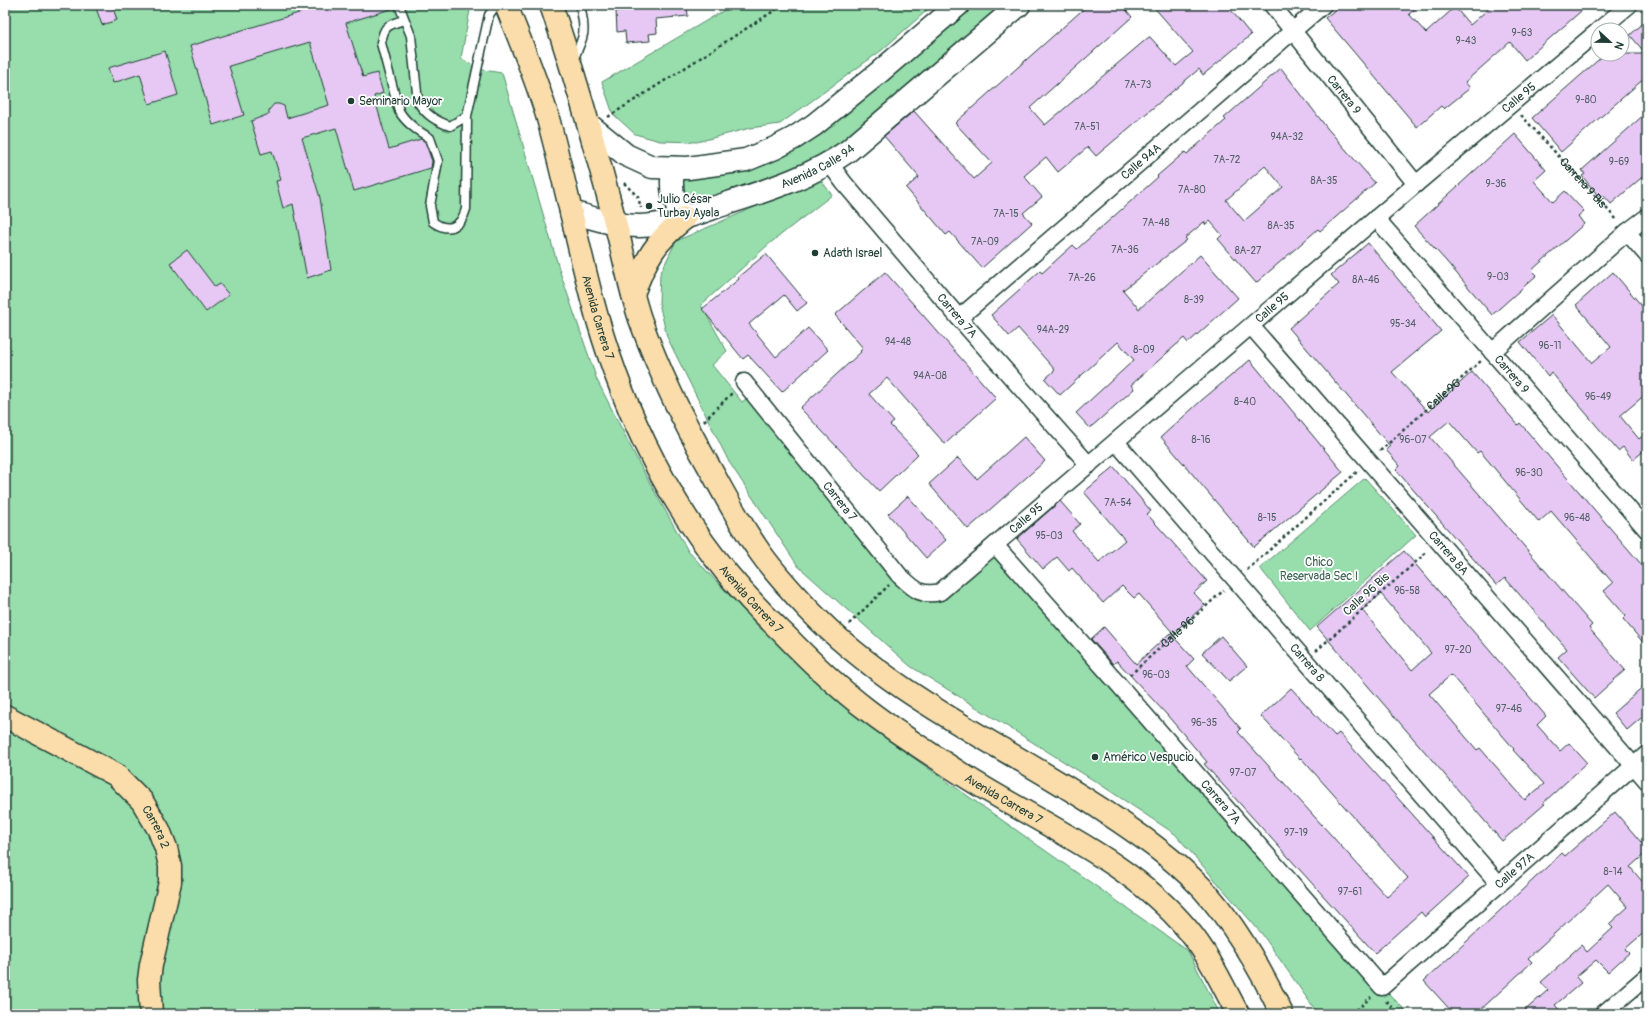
<svg xmlns="http://www.w3.org/2000/svg" width="1652" height="1019" font-family="Pangolin,sans-serif">
	<style>
		.green { fill: #97deac; stroke: #5b8e70 }
		.building { fill: #e7c8f5; stroke: #1f3d34; fill-rule: evenodd }
		.lines { fill: none; stroke-linecap: round; stroke-linejoin: round }
		.service-casing { stroke: #1f3d34; stroke-width: 11 }
		.minor-casing { stroke: #1f3d34; stroke-width: 19 }
		.secondary-casing { stroke: #1f3d34; stroke-width: 25 }
		.primary-casing { stroke: #1f3d34; stroke-width: 25 }
		.path { stroke: #1f3d34; stroke-width: 2.5; stroke-dasharray: 3 3; stroke-linecap: butt }
		.service { stroke: #fff; stroke-width: 8 }
		.minor { stroke: #fff; stroke-width: 16 }
		.secondary { stroke: #fff; stroke-width: 22 }
		.primary { stroke: #fbddab; stroke-width: 22 }
		.poi-dot { fill: #1f3d34; stroke: #fff; stroke-width: 1.5 }
		.labels { text-anchor: middle; stroke-width: 3.5; stroke-linejoin: round; paint-order: stroke }
		.number-label { font-size: 10px; fill: #516064 }
		.street-label { font-size: 12px; fill: #1f3d34; stroke: #fff }
		.poi-label { font-size: 12px; fill: #1f3d34; stroke: #fff; text-anchor: start }
		.park-label { font-size: 12px; fill: #3d6552; stroke: #fff }
	</style>
	<rect width="100%" height="100%" fill="#fff"/>
	<filter id="ink" filterUnits="userSpaceOnUse"><feTurbulence type="fractalNoise" baseFrequency=".025" numOctaves="2"/><feDisplacementMap in="SourceGraphic" scale="8" xChannelSelector="R" yChannelSelector="G"/><feConvolveMatrix kernelMatrix="1 2 1 2 8 2 1 2 1" color-interpolation-filters="sRGB"/></filter>
	<g filter="url(#ink)">
		<path class="green" d="M5 5H471L461 58 477 69 502 73 560 272 597 380 642 469 688 551 732 598 813 678 884 737 1188 951 1220 1014H5Z
			M733 5H933L882 50 780 124 750 128 697 142 660 141 635 134 613 114 602 82Z
			M975 5H1008L877 117 817 160 690 204C685 196 683 189 682 180L732 174 781 157 873 91Z
			M820 179 832 195 769 244 701 305 727 351 712 365 742 402 753 393 899 575 930 594 995 545 1382 987 1409 1014H1318L1262 934 1175 834 1098 783 910 666 798 566 729 462 667 337 659 303 660 274 676 241Z
			M1365 478 1416 535 1310 631 1260 568Z"/>
		<path class="building" d="M107 5H112L117 20 102 25 96 8Z
			M325 5H394V8L346 23 363 77 377 73 383 93 374 96 389 149 421 139 425 142 432 161 431 168 354 191 336 128 302 138 320 198 331 270 307 278 293 204 283 208 276 181 281 180 272 151 261 154 251 121 269 114V110L274 104H279L284 106 287 118 329 105 310 42 229 66 244 115 213 125 190 46Z
			M647 5H687L688 16 656 19 657 33 649 34 650 41 626 43 625 31 617 32 616 11 648 8Z
			M1088 5H1122L1132 17 1030 108 1045 125 1149 37H1150L1176 66 1193 52 1152 5H1227L1251 35 1203 75 1199 69 1096 156 1088 147 1058 172 1046 157 1024 176 1042 197 1023 213 1032 223 982 268 950 232 946 235 906 188 919 177 884 136 914 111 974 179 992 163 955 123Z
			M1341 5H1420L1409 14 1426 33 1455 7 1470 25 1493 5H1588L1525 60 1510 42 1465 82 1470 88 1444 109 1441 106 1417 127 1325 18Z
			M1647 20V76L1561 152 1532 118 1605 54H1646L1630 35Z
			M165 51 178 95 149 104 140 74 113 83 108 68Z
			M1281 68 1327 128 1375 183 1320 231 1318 229 1256 283 1218 239 1222 235 1210 221 1206 225 1204 222 1185 238 1187 240 1123 290 1139 309 1200 255 1238 298 1188 343 1184 338 1131 385 1134 389 1090 428 1076 413 1134 360 1118 342 1060 395 1045 379 1055 370 1018 328 1009 336 991 315 1040 271 1042 273 1073 245 1077 249 1158 177 1157 176 1185 152 1187 154 1226 120 1224 118ZM1265 166 1283 187 1244 221 1226 200Z
			M1647 112V173L1611 204 1603 195 1600 198 1582 176 1585 174 1582 170Z
			M1515 134 1546 170 1534 181 1553 202 1565 191 1584 211 1578 216 1584 224 1532 270 1537 275 1492 315 1446 261 1414 226Z
			M1368 243 1441 331 1392 372 1428 412 1472 372 1518 425 1520 423 1647 571V647L1623 619 1626 616 1604 591 1613 583 1551 511 1539 522 1480 451 1477 453 1449 421 1430 437 1592 625 1589 628 1625 670 1594 698 1558 657 1567 649 1505 578 1496 585 1396 470 1400 466 1386 450 1390 446 1289 328 1339 284 1331 275Z
			M187 250 215 287 220 284 229 295 206 312 170 263Z
			M766 254 807 303 797 311 784 295 749 324 776 357 808 328 828 350 782 392 748 355 743 359 702 309 739 279 738 277Z
			M885 272 996 398 945 444 887 378 869 394 894 422 890 425 918 454 879 491 800 408 861 352 860 351 863 348 835 315Z
			M1613 272 1647 312V393L1620 416 1639 439 1647 432V448L1633 460 1623 447 1618 451 1551 372 1548 376 1520 342 1552 315 1592 363 1611 347 1576 305Z
			M1250 360 1343 472 1254 547 1161 437 1203 399Z
			M1024 437 1045 461 968 529 929 484 958 458 977 479Z
			M1114 467 1151 511 1147 514 1207 581 1194 593 1205 605 1173 633 1139 594 1134 598 1122 586 1103 603 1072 568 1069 571 1057 557 1043 569 1017 539 1060 501 1080 524 1072 531 1099 562 1125 540 1084 492Z
			M908 496 946 540 926 558 888 514Z
			M1404 551 1546 716 1537 725 1560 751 1569 743 1587 763 1543 803 1545 804 1502 841 1317 627ZM1381 594 1431 653 1412 670 1362 610ZM1451 675 1514 749 1513 750 1544 784 1525 800 1480 748 1477 750 1429 694Z
			M1104 627 1136 664 1170 633 1194 659 1187 666 1241 729 1238 732 1387 897 1408 878 1301 758 1300 759 1261 716 1291 688 1335 736 1339 733 1469 877 1425 917 1421 912 1375 953 1204 764 1207 762 1167 715 1117 661 1113 664 1091 639Z
			M1221 636 1247 666 1229 681 1202 653Z
			M1647 683V713L1627 730 1613 713Z
			M1615 812 1647 849V852L1630 867 1647 887V930L1625 949 1629 953 1608 972 1596 960 1576 977 1581 983 1555 1005 1563 1014H1521L1548 990 1541 982 1571 956 1570 955 1581 945 1587 952 1613 928 1609 924 1628 907 1608 884 1528 958 1532 962 1476 1014H1454L1424 981 1562 853 1565 856Z"/>
		<g class="lines">
			<defs>
				<path id="service" d="M399 5 411 36 418 102C426 115 436 121 450 126L467 116
					M404 20C388 25 384 25 381 43L399 111C407 124 418 131 430 138L438 161 430 206 433 222C449 233 461 227 466 209L467 116 489 15 496 5
					M573 60C585 35 586 32 580 5"/>
				<g id="minor">
					<path id="s4" d="M1272 5 1416 184"/>
					<path d="M1599 30 1629 5"/>
					<path id="s5" d="M830 164 844 183 959 318 1089 465"/>
					<path id="s6" d="M1376 218 1647 530"/>
					<path d="M1627 232 1647 255"/>
					<path id="s7" d="M959 318 1323 5"/>
					<path id="s8" d="M1251 326 1647 781"/>
					<path d="M1492 352 1627 232 1647 217"/>
					<path id="s9" d="M744 382 899 575C913 588 920 597 940 592L1416 184 1598 31"/>
					<path id="s10" d="M1116 442 1499 884"/>
					<path id="s11" d="M995 545 1119 685 1382 987 1647 754"/>
					<path d="M1603 1014 1647 976"/>
				</g>
				<g id="secondary">
					<path d="M588 124 626 155 652 167 688 168 746 160 775 148 794 138 814 125 876 75 958 5"/>
					<path d="M674 168C669 188 673 202 685 218"/>
					<path id="s12" d="M571 212C593 218 617 226 640 226 669 225 698 213 725 204 768 190 811 177 848 151L1019 5"/>
				</g>
				<g id="primary">
					<path id="s13" d="M506 5C520 41 536 78 547 115 564 176 576 238 592 299 618 397 662 494 726 572 744 594 764 615 784 634 810 661 837 687 866 709 897 733 930 754 963 775 1039 824 1129 859 1188 930 1209 955 1223 986 1238 1014"/>
					<path d="M551 5C575 75 595 146 614 218 623 251 629 286 640 319 659 372 684 423 712 472 726 497 739 522 755 545 770 568 790 590 809 610 892 697 1006 746 1104 811 1139 834 1173 858 1202 888 1235 924 1261 970 1282 1014"/>
					<path d="M633 294C646 258 655 242 685 218"/>
					<path id="s14" d="M5 716 116 775 142 801 159 830 166 848 170 866V882L151 965 149 980 151 1014"/>
				</g>
			</defs>
			<use href="#service" class="service-casing"/>
			<use href="#minor" class="minor-casing"/>
			<use href="#secondary" class="secondary-casing"/>
			<use href="#primary" class="primary-casing"/>
			<g class="path">
				<path id="s1" d="M1521 115 1618 221"/>
				<path d="M608 117 783 5"/>
				<path d="M624 183 638 197 641 208"/>
				<path d="M704 421 733 392"/>
				<path id="s2" d="M1380 451 1481 361"/>
				<path d="M1247 570 1359 470"/>
				<path d="M849 624 889 585"/>
				<path d="M1316 651 1427 552"/>
				<path id="s3" d="M1130 675 1224 590"/>
				<path d="M1386 1001 1398 1014"/>
				<path d="M1352 1014 1371 997"/>
			</g>
			<use href="#service" class="service"/>
			<use href="#minor" class="minor"/>
			<use href="#secondary" class="secondary"/>
			<use href="#primary" class="primary"/>
		</g>
	</g>
	<g class="poi-dot">
		<circle cx="351" cy="101" r="4"/>
		<circle cx="649" cy="206" r="4"/>
		<circle cx="815" cy="253" r="4"/>
		<circle cx="1095" cy="757" r="4"/>
	</g>
	<g class="labels">
		<g class="number-label">
			<text x="1522" y="36">9-63</text>
			<text x="1466" y="44">9-43</text>
			<text x="1138" y="88">7A-73</text>
			<text x="1586" y="103">9-80</text>
			<text x="1087" y="130">7A-51</text>
			<text x="1287" y="140">94A-32</text>
			<text x="1227" y="163">7A-72</text>
			<text x="1619" y="165">9-69</text>
			<text x="1324" y="184">8A-35</text>
			<text x="1496" y="187">9-36</text>
			<text x="1192" y="193">7A-80</text>
			<text x="1006" y="217">7A-15</text>
			<text x="1156" y="226">7A-48</text>
			<text x="1281" y="229">8A-35</text>
			<text x="985" y="245">7A-09</text>
			<text x="1125" y="253">7A-36</text>
			<text x="1248" y="254">8A-27</text>
			<text x="1498" y="280">9-03</text>
			<text x="1082" y="281">7A-26</text>
			<text x="1366" y="283">8A-46</text>
			<text x="1194" y="303">8-39</text>
			<text x="1403" y="327">95-34</text>
			<text x="1053" y="333">94A-29</text>
			<text x="898" y="345">94-48</text>
			<text x="1550" y="349">96-11</text>
			<text x="1144" y="353">8-09</text>
			<text x="930" y="379">94A-08</text>
			<text x="1598" y="400">96-49</text>
			<text x="1245" y="405">8-40</text>
			<text x="1201" y="443">8-16</text>
			<text x="1413" y="443">96-07</text>
			<text x="1529" y="476">96-30</text>
			<text x="1118" y="506">7A-54</text>
			<text x="1267" y="521">8-15</text>
			<text x="1577" y="521">96-48</text>
			<text x="1049" y="539">95-03</text>
			<text x="1407" y="594">96-58</text>
			<text x="1458" y="653">97-20</text>
			<text x="1156" y="678">96-03</text>
			<text x="1509" y="712">97-46</text>
			<text x="1204" y="726">96-35</text>
			<text x="1243" y="776">97-07</text>
			<text x="1296" y="836">97-19</text>
			<text x="1613" y="875">8-14</text>
			<text x="1350" y="895">97-61</text>
		</g>
		<g class="street-label">
			<text dy="4" stroke="none"><textPath href="#s4" startOffset="115">Carrera 9</textPath></text>
			<text dy="4" stroke="none"><textPath href="#s9" startOffset="1056">Calle 95</textPath></text>
			<text dy="4" stroke="none"><textPath href="#s7" startOffset="240">Calle 94A</textPath></text>
			<text dy="4" stroke="none"><textPath href="#s12" startOffset="259">Avenida Calle 94</textPath></text>
			<text dy="4" stroke="none"><textPath href="#s1" startOffset="92">Carrera 9 Bis</textPath></text>
			<text dy="4" stroke="none"><textPath href="#s9" startOffset="732">Calle 95</textPath></text>
			<text dy="4" stroke="none"><textPath href="#s13" startOffset="326">Avenida Carrera 7</textPath></text>
			<text dy="4" stroke="none"><textPath href="#s5" startOffset="198">Carrera 7A</textPath></text>
			<text dy="4" stroke="none"><textPath href="#s6" startOffset="207">Carrera 9</textPath></text>
			<text dy="4" stroke="none"><textPath href="#s2" startOffset="85">Calle 96</textPath></text>
			<text dy="4" stroke="none"><textPath href="#s9" startOffset="153">Carrera 7</textPath></text>
			<text dy="4" stroke="none"><textPath href="#s9" startOffset="408">Calle 95</textPath></text>
			<text dy="4" stroke="none"><textPath href="#s8" startOffset="301">Carrera 8A</textPath></text>
			<text transform="translate(1366 594) rotate(-42)" y="4">Calle 96 Bis</text>
			<text dy="4" stroke="none"><textPath href="#s13" startOffset="650">Avenida Carrera 7</textPath></text>
			<text dy="4" stroke="none"><textPath href="#s3" startOffset="64">Calle 96</textPath></text>
			<text dy="4" stroke="none"><textPath href="#s10" startOffset="292">Carrera 8</textPath></text>
			<text dy="4" stroke="none"><textPath href="#s13" startOffset="974">Avenida Carrera 7</textPath></text>
			<text dy="4" stroke="none"><textPath href="#s11" startOffset="342">Carrera 7A</textPath></text>
			<text dy="4" stroke="none"><textPath href="#s14" startOffset="192">Carrera 2</textPath></text>
			<text dy="4" stroke="none"><textPath href="#s11" startOffset="764">Calle 97A</textPath></text>
		</g>
		<g class="poi-label">
			<text x="359" y="105">Seminario Mayor</text>
			<text x="657" y="203">Julio César<tspan x="657" dy="14">Turbay Ayala</tspan></text>
			<text x="823" y="257">Adath Israel</text>
			<text x="1103" y="761">Américo Vespucio</text>
		</g>
		<g class="park-label">
			<text x="1319" y="566">Chico<tspan x="1319" dy="14">Reservada Sec I</tspan></text>
		</g>
	</g>
	<rect width="1652" height="1019" fill="none" stroke="#fff" stroke-width="20"/>
	<rect x="10" y="10" width="1632" height="999" fill="none" stroke="#1f3d34" stroke-width="1.5" filter="url(#ink)"/>
	<g transform="translate(1610 42) rotate(112)"><circle r="19" fill="#ffffff" stroke="#a5b1ae"/>
	<path d="M0-3L7 15L0 10L-7 15Z" fill="#1f3d34"/>
	<text y="-6" font-size="11" font-weight="bold" text-anchor="middle" fill="#1f3d34">N</text>
	</g>
</svg>
